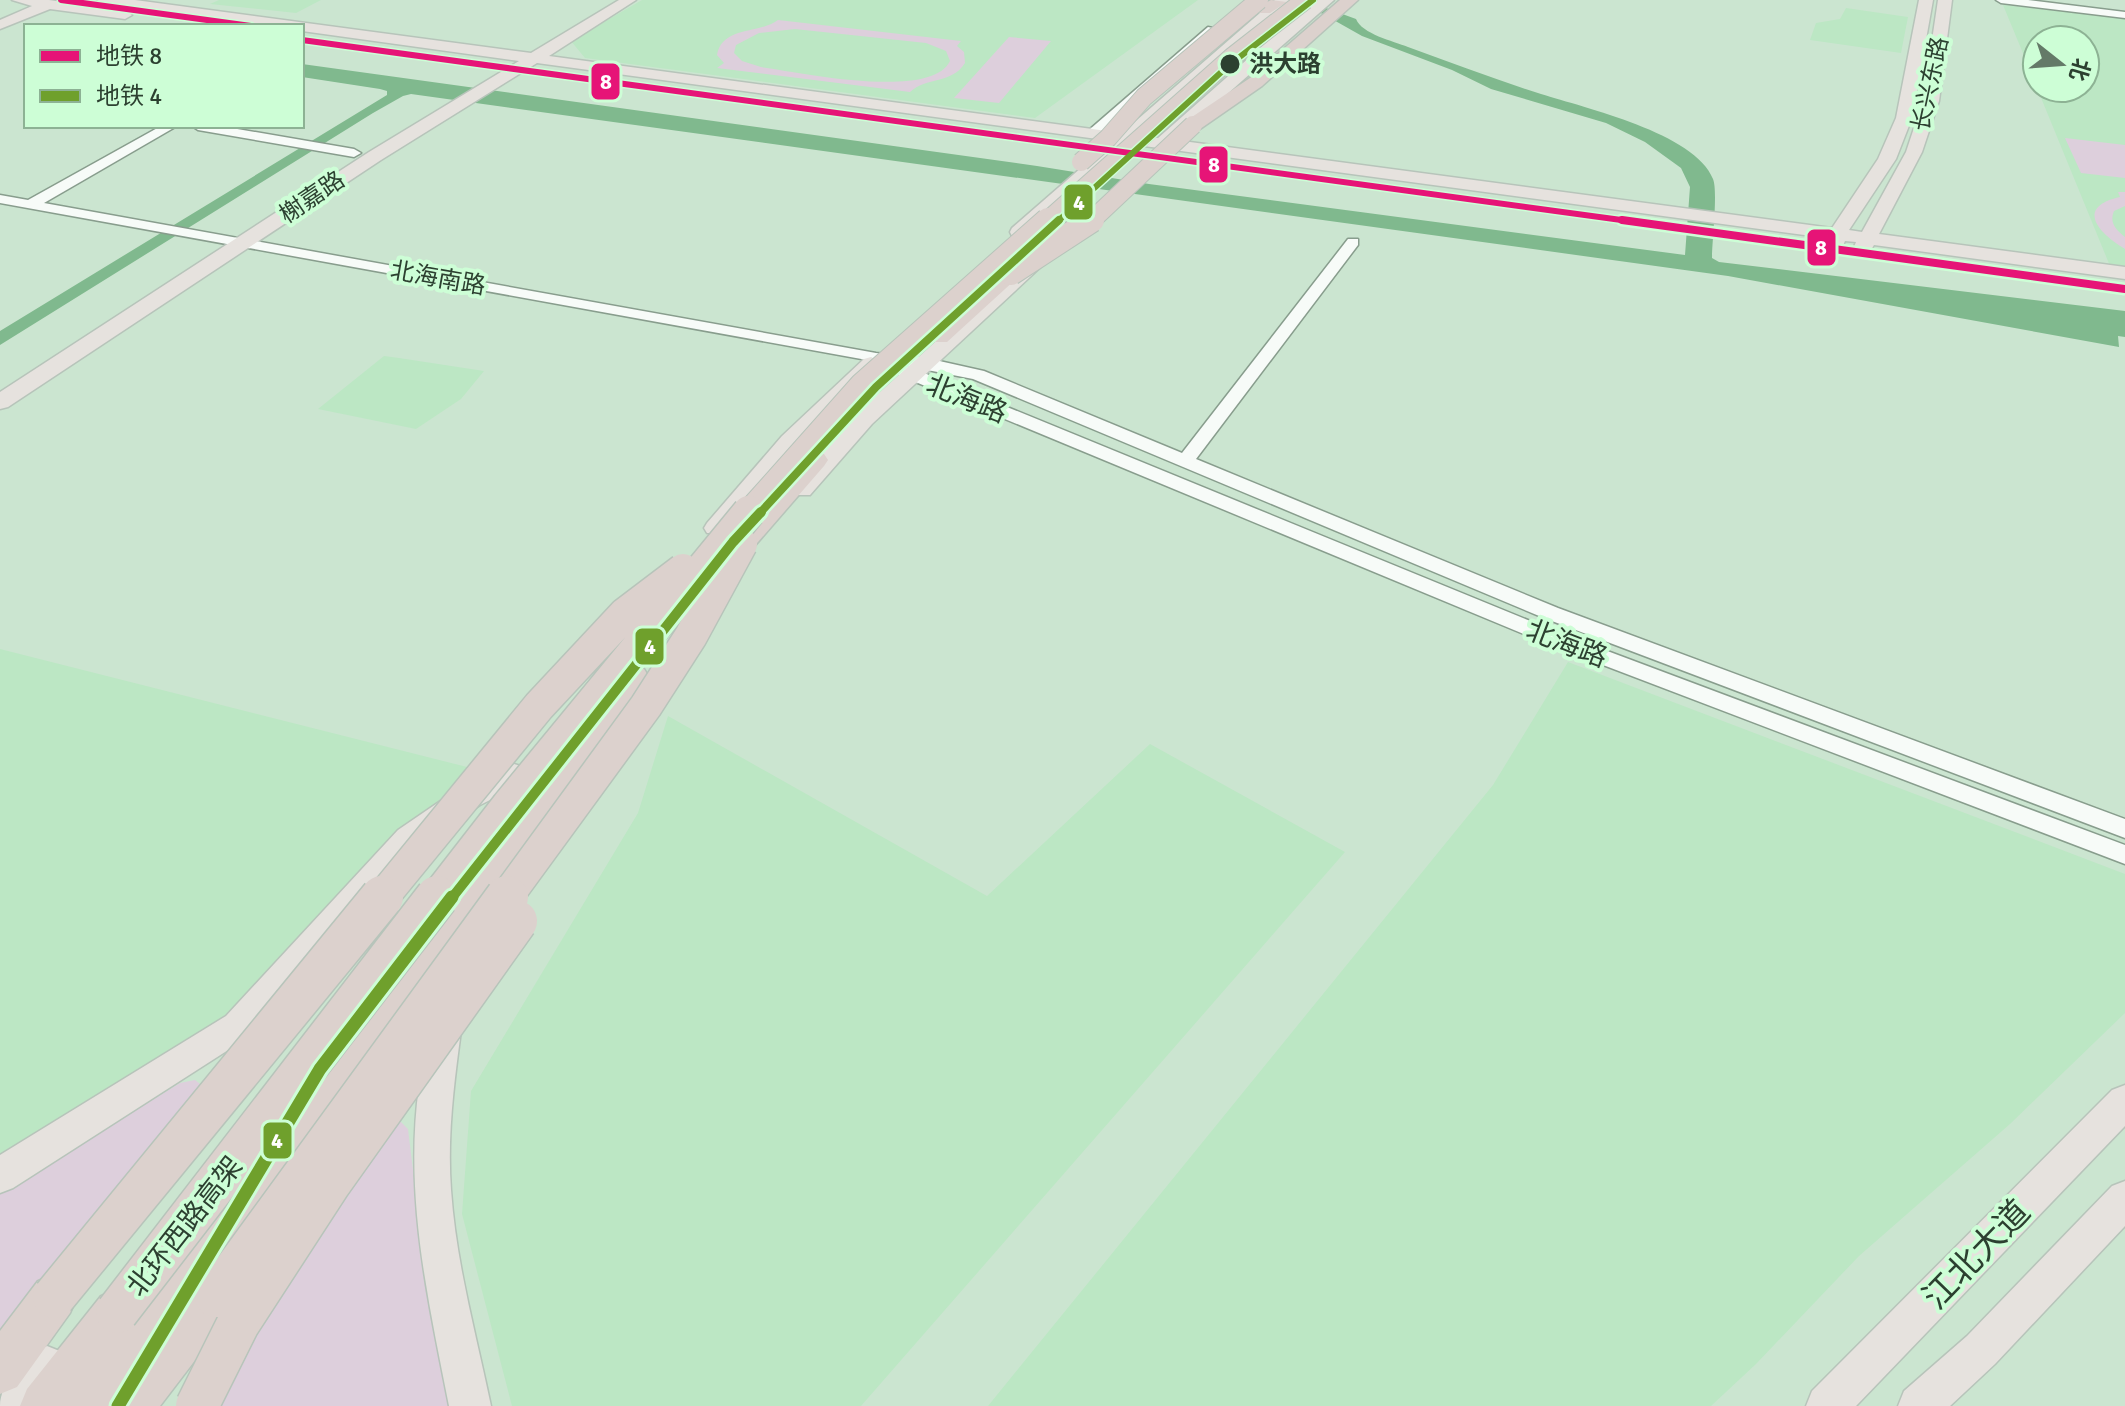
<svg xmlns="http://www.w3.org/2000/svg" width="2125" height="1406" font-family="Signika,'Noto Sans SC',sans-serif">
	<style>
		.built { fill: #bce7c4 }
		.green { fill: #ddcfdc; fill-rule: evenodd }
		.water { fill: #80b98e }
		.lines { fill: none; stroke-linecap: round; stroke-linejoin: round }
		.minor-casing { stroke: #889d8d; stroke-width: 3 }
		.major-casing { stroke: #b7c4ba; stroke-width: 3 }
		.highway-casing { stroke: #b7c4ba; stroke-width: 3 }
		.minor { fill: #f7fbf8; fill-rule: evenodd }
		.major { fill: #e6e2de; fill-rule: evenodd }
		.highway { fill: #dcd1cd; fill-rule: evenodd }
		.highway-bridge-far3-casing { stroke: #b7c4ba; stroke-width: 20; stroke-linecap: butt }
		.highway-bridge-far2-casing { stroke: #b7c4ba; stroke-width: 26; stroke-linecap: butt }
		.highway-bridge-far1-casing { stroke: #b7c4ba; stroke-width: 35; stroke-linecap: butt }
		.highway-bridge-casing { stroke: #b7c4ba; stroke-width: 45; stroke-linecap: butt }
		.highway-bridge-far3 { stroke: #dcd1cd; stroke-width: 18 }
		.highway-bridge-far2 { stroke: #dcd1cd; stroke-width: 24 }
		.highway-bridge-far1 { stroke: #dcd1cd; stroke-width: 32 }
		.highway-bridge { stroke: #dcd1cd; stroke-width: 42 }
		.metro-1-far1-casing { stroke: #cdfed6; stroke-width: 9 }
		.metro-1-casing { stroke: #cdfed6; stroke-width: 13 }
		.metro-2-far3-casing { stroke: #cdfed6; stroke-width: 9 }
		.metro-2-far2-casing { stroke: #cdfed6; stroke-width: 13 }
		.metro-2-far1-casing { stroke: #cdfed6; stroke-width: 16 }
		.metro-2-casing { stroke: #cdfed6; stroke-width: 19 }
		.metro-1-far1 { stroke: #e61477; stroke-width: 6 }
		.metro-1 { stroke: #e61477; stroke-width: 8 }
		.metro-2-far3 { stroke: #6fa02c; stroke-width: 6 }
		.metro-2-far2 { stroke: #6fa02c; stroke-width: 8 }
		.metro-2-far1 { stroke: #6fa02c; stroke-width: 10 }
		.metro-2 { stroke: #6fa02c; stroke-width: 13 }
		.stop-dot { fill: #2c4030; stroke: #cdfed6; stroke-width: 3 }
		.labels { text-anchor: middle; stroke-width: 8; stroke-linejoin: round; paint-order: stroke }
		.far-stop-label { font-size: 24px; font-weight: bold; fill: #2c4030; stroke: #cdfed6; text-anchor: start }
		.far-street-label { font-size: 24px; fill: #2c4030; stroke: #cdfed6 }
		.street-label { font-size: 28px; fill: #2c4030; stroke: #cdfed6 }
		.near-street-label { font-size: 34px; fill: #2c4030; stroke: #cdfed6 }
		.line-badge { stroke: #cdfed6; stroke-width: 3 }
		.badge-label { font-size: 22px; text-anchor: middle; font-weight: bold; fill: #fff }
	</style>
	<rect width="100%" height="100%" fill="#cbe5d0"/>
	<path class="built" d="M219 0H321L296 13 210 4Z
		M642 0H1198L1035 118 585 58 571 41Z
		M2003 5 2125 18V268L2110 266 2037 88H2085V40H2037V87Z
		M1846 8 1908 17 1901 53 1810 40 1816 23 1840 19Z
		M384 356 399 358 484 371 461 399 416 429 318 409Z
		M0 649 471 768 223 1017 0 1154Z
		M1568 662 2125 874V1013L2010 1124 1859 1256 1756 1364 1711 1406H988L1493 785Z
		M668 716 987 896 1150 744 1345 852 861 1406H512L462 1214 471 1091 638 813Z"/>
	<path class="green" d="M778 20 961 41 957 46 964 52 965 63C952 84 926 77 910 92L717 68 724 63 717 55C722 26 760 34 778 20ZM795 29 926 43 946 51 950 61C931 101 798 72 761 67L742 61 734 53 736 45 759 33Z
		M1009 37 1051 41 999 103 954 98Z
		M2065 138 2125 145V178L2081 173Z
		M2118 192H2125V206L2114 211C2109 223 2116 230 2125 237V249C2098 233 2075 207 2120 197Z
		M195 1080 204 1087 0 1338V1194L180 1083Z
		M369 1113 396 1117 408 1129 423 1252 452 1406H176Z"/>
	<path class="water" d="M1289 0H1304L1356 19C1362 34 1393 41 1408 47 1452 63 1497 80 1541 94 1585 108 1695 133 1713 179 1718 191 1712 241 1712 258L1719 262 2125 311V337L2118 336 2119 347 1728 276 411 94 403 96 373 113 0 345V331L387 95V91L380 89 302 77V64L1037 166 1149 184 1685 255 1690 187 1681 168 1645 142 1606 123 1491 89 1452 70 1362 36 1323 14Z"/>
	<g class="lines">
		<defs>
			<path id="minor" d="M1996 0H2028L2125 12V18L2001 3Z
				M1208 27 1218 29 1099 136H1089V130Z
				M161 126H177L44 203 876 353 926 358 984 371 1182 453 1348 239H1358V245L1196 459 1558 608 2125 819V838L1544 618 973 379 907 366 1562 634 2125 845V864L1548 644 889 371V364L0 203V195L28 200Z
				M192 126H220L354 149 361 153 354 157 198 130Z"/>
			<path id="major" d="M12 0H49L125 11 132 15 125 19 50 9 0 29V20L32 6Z
				M97 0H135L531 53 619 0H636L549 56 1122 133 1275 0H1290L1139 135 1158 138 1284 27 1318 0H1334L1175 140 1832 228 1878 159 1896 118 1919 0H1933L1912 118 1896 159 1849 230 1862 232 1906 152 1923 101 1938 0H1952L1939 101 1922 152 1879 234 2125 267V279L1874 245 1869 253 1862 255 1853 249 1856 242 1845 241 1841 250 1834 252 1825 246 1827 238 1129 144 1026 236H1012L1010 232 1012 228 1112 141 537 63 381 160 8 407 0 409V392L369 152 519 61 302 31V26H266L104 4Z
				M1038 253 1048 259 1045 263 872 424 810 495H794L790 490 794 485 856 414 1031 255Z
				M871 357 882 363 878 367 798 446 725 533H707L704 528 707 523 782 436 864 359Z
				M514 764 524 767 529 775 524 783 480 805 420 846 250 1036 13 1188 0 1193V1155L226 1016 398 830 458 789Z
				M444 1016 456 1021 461 1031C454 1083 447 1137 451 1190 456 1263 476 1334 491 1406H449C428 1299 404 1196 419 1086 421 1064 422 1040 432 1021Z
				M2125 1085V1126L1856 1406H1806L1812 1391 2112 1090Z
				M2125 1181V1226L1995 1364 1950 1406H1898L1904 1391 1967 1336 2112 1186Z
				M47 1346 62 1352 68 1367 62 1382 43 1406H0C0 1382 26 1355 47 1346Z"/>
			<path id="highway" d="M1271 0 1287 2 1270 13H1258V7Z
				M1340 0H1358L1262 86 1200 129H1186L1184 125 1186 121 1250 78Z
				M1008 267 1016 269 1019 274 1016 279 947 342H931L927 337 931 332 1000 269Z
				M815 452 824 454 828 460 824 466 745 557 735 560 725 557 721 551 725 545 806 454Z
				M633 666 644 669 649 677 644 685 209 1276 216 1273 232 1280 239 1296 232 1312 160 1406H20L27 1389 101 1296 117 1289 133 1296 135 1301 622 669Z
				M54 1274 70 1281 77 1297 70 1313 17 1387 0 1394V1331L38 1281Z"/>
		</defs>
		<use href="#minor" class="minor-casing"/>
		<use href="#major" class="major-casing"/>
		<use href="#highway" class="highway-casing"/>
		<use href="#minor" class="minor"/>
		<use href="#major" class="major"/>
		<use href="#highway" class="highway"/>
		<defs>
			<path id="highway-bridge-far3" d="M1081 162 1108 138 1144 97 1259 0
				M1046 222 1232 57 1305 0
				M1090 222 1193 125"/>
			<path id="highway-bridge-far2" d="M1011 273 1092 220
				M747 514 862 385 1048 220"/>
			<path id="highway-bridge-far1" d="M381 899 539 706 625 614 683 570
				M435 899 508 805 749 512
				M505 899 646 706 691 636 741 544"/>
			<path id="highway-bridge" d="M216 1296 507 897
				M54 1297 382 897
				M117 1312 437 897
				M197 1406 238 1324 329 1184 516 921"/>
		</defs>
		<use href="#highway-bridge-far3" class="highway-bridge-far3-casing"/>
		<use href="#highway-bridge-far2" class="highway-bridge-far2-casing"/>
		<use href="#highway-bridge-far1" class="highway-bridge-far1-casing"/>
		<use href="#highway-bridge" class="highway-bridge-casing"/>
		<use href="#highway-bridge-far3" class="highway-bridge-far3"/>
		<use href="#highway-bridge-far2" class="highway-bridge-far2"/>
		<use href="#highway-bridge-far1" class="highway-bridge-far1"/>
		<use href="#highway-bridge" class="highway-bridge"/>
		<defs>
			<path id="metro-1-far1" d="M61 0 251 26
				M302 40 1636 222"/>
			<path id="metro-1" d="M1622 220 2125 289"/>
			<path id="metro-2-far3" d="M1057 222 1228 66 1313 0"/>
			<path id="metro-2-far2" d="M759 514 876 387 1059 220"/>
			<path id="metro-2-far1" d="M451 899 733 542 761 512"/>
			<path id="metro-2" d="M118 1406 320 1069 452 897"/>
		</defs>
		<use href="#metro-1-far1" class="metro-1-far1-casing"/>
		<use href="#metro-1" class="metro-1-casing"/>
		<use href="#metro-2-far3" class="metro-2-far3-casing"/>
		<use href="#metro-2-far2" class="metro-2-far2-casing"/>
		<use href="#metro-2-far1" class="metro-2-far1-casing"/>
		<use href="#metro-2" class="metro-2-casing"/>
		<use href="#metro-1-far1" class="metro-1-far1"/>
		<use href="#metro-1" class="metro-1"/>
		<use href="#metro-2-far3" class="metro-2-far3"/>
		<use href="#metro-2-far2" class="metro-2-far2"/>
		<use href="#metro-2-far1" class="metro-2-far1"/>
		<use href="#metro-2" class="metro-2"/>
	</g>
	<circle class="stop-dot" cx="1230" cy="64" r="11"/>
	<g class="labels">
		<g class="far-stop-label">
			<text x="1249" y="72">洪大路</text>
		</g>
		<g class="far-street-label">
			<text transform="translate(1930 84) rotate(-78)" y="8">长兴东路</text>
			<text transform="translate(312 197) rotate(-34)" y="8">榭嘉路</text>
			<text transform="translate(438 278) rotate(10)" y="8">北海南路</text>
		</g>
		<g class="street-label">
			<text transform="translate(967 398) rotate(22)" y="10">北海路</text>
			<text transform="translate(1567 643) rotate(21)" y="10">北海路</text>
			<text transform="translate(184 1226) rotate(-52)" y="10">北环西路高架</text>
		</g>
		<g class="near-street-label">
			<text transform="translate(1976 1254) rotate(-46)" y="12">江北大道</text>
		</g>
	</g>
	<g class="line-badge">
		<rect x="590" y="62" width="31" height="39" rx="8" fill="#e61477"/>
		<rect x="1198" y="145" width="31" height="39" rx="8" fill="#e61477"/>
		<rect x="1063" y="183" width="31" height="38" rx="8" fill="#6fa02c"/>
		<rect x="1806" y="228" width="31" height="39" rx="8" fill="#e61477"/>
		<rect x="634" y="627" width="31" height="39" rx="8" fill="#6fa02c"/>
		<rect x="262" y="1121" width="31" height="39" rx="8" fill="#6fa02c"/>
	</g>
	<g class="badge-label">
		<text x="606" y="89">8</text>
		<text x="1214" y="172">8</text>
		<text x="1079" y="210">4</text>
		<text x="1821" y="255">8</text>
		<text x="650" y="654">4</text>
		<text x="277" y="1148">4</text>
	</g>
	<rect x="24" y="24" width="280" height="104" fill="#cdfed6" stroke="#8db294" stroke-width="2"/>
	<rect x="40" y="50" width="40" height="12" fill="#e61477" stroke="#8db294" stroke-width="2"/>
	<text x="96" y="64" font-size="24" fill="#2c4030">地铁 8</text>
	<rect x="40" y="90" width="40" height="12" fill="#6fa02c" stroke="#8db294" stroke-width="2"/>
	<text x="96" y="104" font-size="24" fill="#2c4030">地铁 4</text>
	<g transform="translate(2061 64) rotate(107)"><circle r="38" fill="#cdfed6" stroke="#8db294" stroke-width="2"/>
	<path d="M0-6L14 30L0 20L-14 30Z" fill="#647a68"/>
	<text y="-12" font-size="22" font-weight="bold" text-anchor="middle" fill="#2c4030">北</text>
	</g>
</svg>
